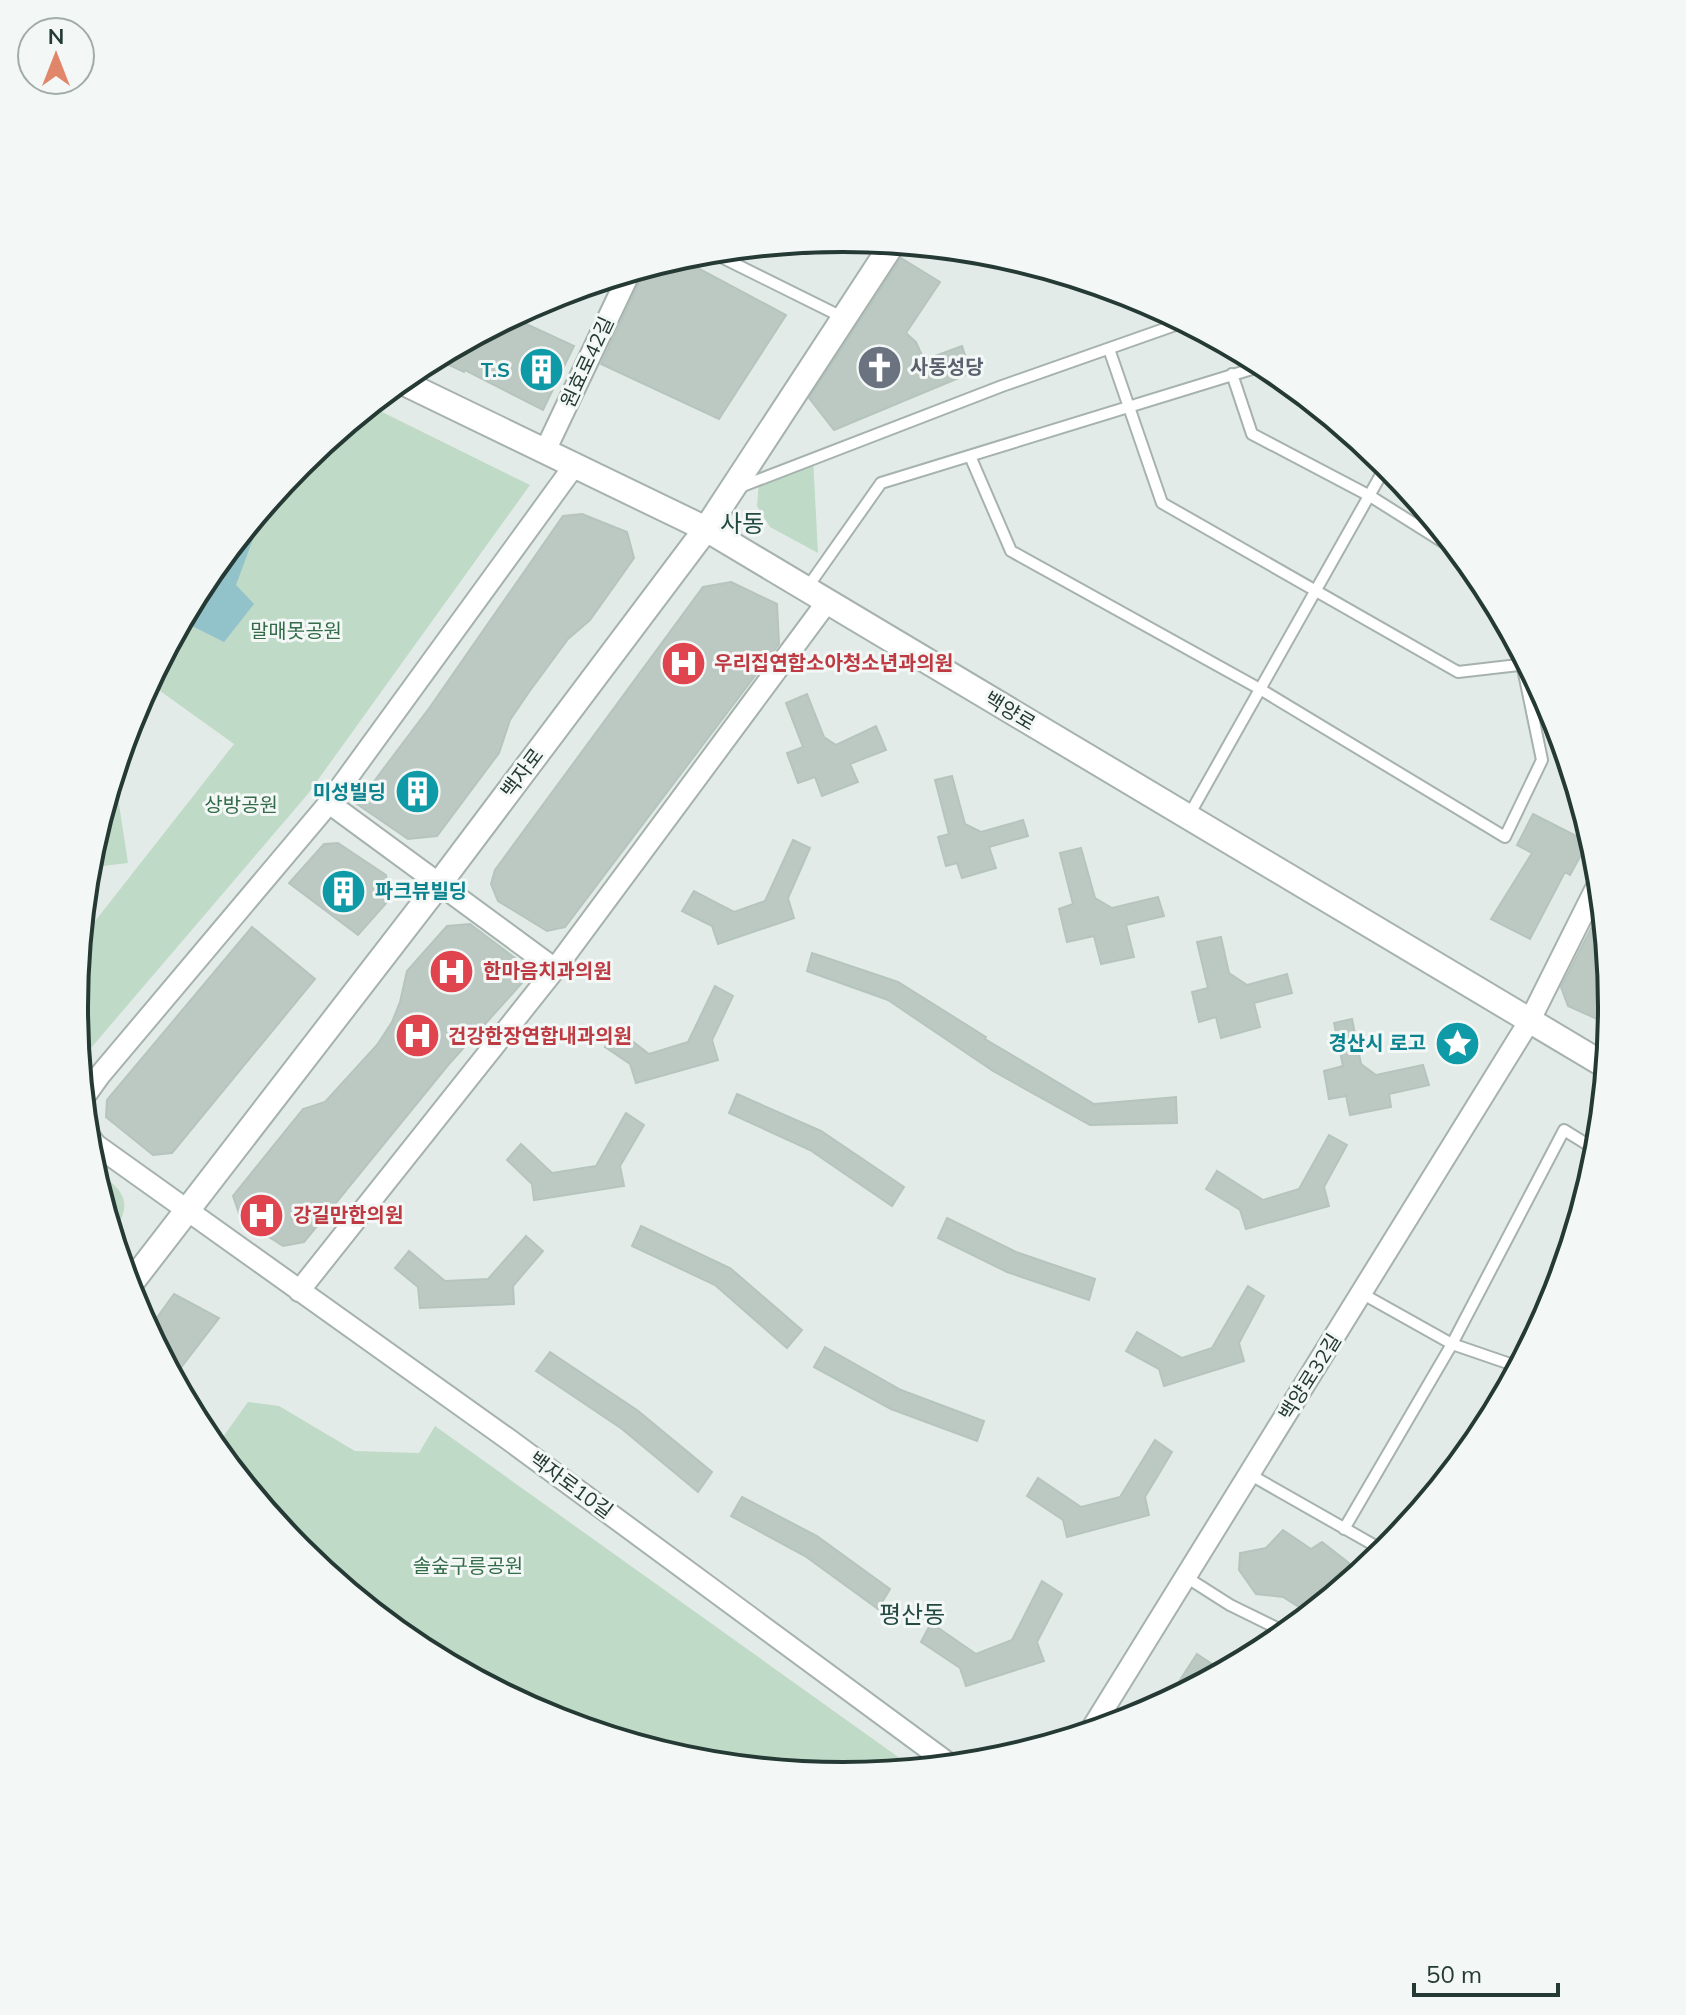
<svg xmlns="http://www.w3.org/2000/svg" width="1686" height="2015" font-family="Mulish,'Noto Sans KR',sans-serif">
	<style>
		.green { fill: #bfdac6 }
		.water { fill: #92c2ca }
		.building { fill: #bcc9c3; stroke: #b6c4be; stroke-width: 2 }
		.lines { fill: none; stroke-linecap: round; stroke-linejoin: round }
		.service-casing { stroke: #a6b2ae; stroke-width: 14 }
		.minor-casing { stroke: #a6b2ae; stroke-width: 24 }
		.tertiary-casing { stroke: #a6b2ae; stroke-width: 28 }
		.service { stroke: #fff; stroke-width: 10 }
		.minor { stroke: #fff; stroke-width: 20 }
		.tertiary { stroke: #fff; stroke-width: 24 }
		.labels { text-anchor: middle; stroke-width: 6; stroke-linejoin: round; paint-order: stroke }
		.street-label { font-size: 20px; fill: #253a34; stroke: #f3f8f6 }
		.worship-label { font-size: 20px; font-weight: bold; fill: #5b616d; stroke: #f3f8f6; text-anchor: start }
		.culture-label { font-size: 20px; font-weight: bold; fill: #0d838f; stroke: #f3f8f6; text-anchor: end }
		.park-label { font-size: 20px; fill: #346c49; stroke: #f3f8f6 }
		.health-label { font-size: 20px; font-weight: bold; fill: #be3a42; stroke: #f3f8f6; text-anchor: start }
		.quarter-label { font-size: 24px; fill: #234a40; stroke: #f3f8f6 }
		.rim { fill: none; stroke: #253a34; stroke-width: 4 }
	</style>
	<rect width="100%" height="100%" fill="#e3ebe8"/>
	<path class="green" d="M370 406 530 485 307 795 79 1062 74 1007 81 939 234 744 149 683 204 580 300 463Z
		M813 458 818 553 770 527 757 506 759 481Z
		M118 798 128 863 94 867 91 849 106 801Z
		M91 1166C121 1190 137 1198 112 1235Z
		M248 1402 279 1406 355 1451 419 1453 435 1426 915 1769 843 1776 693 1762 548 1718 415 1647 299 1551 215 1448Z"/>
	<path class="water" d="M249 525 253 539 236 585 254 604 224 642 182 621 204 580Z"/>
	<path class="building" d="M679 258 786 315 719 419 601 364 646 268Z
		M901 258 940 282 906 333 916 342 924 360 962 346 971 373 834 430 809 398Z
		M511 317 574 346 543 410 465 370 464 372 434 358Z
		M582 514 627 532 634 558 590 620 568 639 529 692 510 720 499 753 437 836 408 839 357 804 430 707 563 516Z
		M731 582 777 604 779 644 565 927 547 931 498 901 491 884 495 870 703 587Z
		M807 694 824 737 836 745 876 726 886 750 850 764 858 782 822 796 815 777 798 783 787 753 803 747 786 703Z
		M952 776 965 824 981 832 1023 820 1028 836 989 847 996 868 962 878 957 863 946 866 938 837 949 834 935 780Z
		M1533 814 1588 842 1570 875 1565 872 1530 939 1491 919 1532 853 1517 845Z
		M793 840 810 848 788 898 794 918 718 944 712 926 682 911 694 891 734 912 765 901Z
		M338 843 386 875 389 900 358 935 289 883 324 844Z
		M1081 848 1095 898 1112 908 1158 897 1164 916 1126 925 1134 957 1101 964 1094 936 1067 942 1059 909 1073 904 1060 853Z
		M1602 907 1612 1008 1611 1017 1606 1023 1568 1006 1561 987Z
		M470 924 519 961 522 983 449 1064 304 1242 283 1246 241 1219 233 1196 303 1109 325 1102 377 1045 392 1022 400 1002 407 971 447 926Z
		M252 927 315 979 172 1153 153 1155 106 1117 107 1100Z
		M1221 937 1229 973 1247 985 1287 974 1292 993 1254 1003 1260 1027 1221 1038 1216 1017 1199 1022 1192 992 1208 988 1197 942Z
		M812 953 898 982 986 1037 985 1039 1094 1104 1176 1097 1177 1123 1090 1125 993 1071 888 1000 807 971Z
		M715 986 733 996 712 1040 718 1060 636 1083 630 1064 605 1047 618 1030 649 1054 688 1042Z
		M1352 1019 1361 1064 1376 1075 1423 1065 1429 1085 1389 1094 1391 1107 1350 1115 1346 1096 1329 1099 1324 1071 1343 1066 1334 1023Z
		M737 1094 821 1131 904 1187 892 1206 810 1150 729 1113Z
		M626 1113 644 1125 620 1166 624 1186 534 1200 532 1184 507 1160 521 1144 552 1173 596 1166Z
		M1329 1135 1347 1145 1324 1187 1329 1206 1246 1229 1240 1210 1206 1189 1217 1171 1263 1200 1299 1189Z
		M947 1218 1016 1252 1095 1279 1089 1300 1007 1272 938 1238Z
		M641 1226 730 1268 802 1330 787 1348 715 1285 632 1246Z
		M526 1236 543 1251 513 1286 514 1304 420 1308 418 1287 395 1268 409 1251 445 1281 488 1279Z
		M1248 1286 1264 1296 1239 1343 1244 1361 1164 1386 1159 1369 1126 1351 1137 1332 1182 1358 1212 1348Z
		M174 1294 219 1318 173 1378 148 1330Z
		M825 1347 901 1390 984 1421 977 1441 891 1409 814 1367Z
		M550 1352 637 1410 712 1472 698 1492 622 1429 536 1371Z
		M1155 1440 1172 1452 1145 1497 1149 1515 1067 1537 1063 1520 1027 1496 1038 1478 1081 1507 1120 1497Z
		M742 1497 817 1536 890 1589 878 1609 805 1556 731 1516Z
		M1283 1530 1311 1549 1322 1542 1349 1563 1352 1580 1310 1614 1283 1597 1256 1594 1239 1570 1240 1553 1266 1548Z
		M1042 1581 1062 1594 1037 1642 1044 1661 966 1686 960 1668 921 1642 931 1623 976 1654 1012 1640Z
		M1197 1654 1224 1672 1165 1703Z"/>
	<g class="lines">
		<defs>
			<path id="service" d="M711 252 844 318
				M1109 349 1162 503 1458 672 1527 664
				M1232 374 1252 434 1370 496 1459 552
				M970 456 1011 551 1260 689 1505 837 1542 760 1519 649
				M740 487 1002 386 1184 322
				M807 588 881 483 1265 365
				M1188 817 1387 464
				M1361 1293 1452 1344 1519 1367
				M1249 1474 1386 1552
				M1344 1529 1452 1344 1564 1130 1598 1151
				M1186 1577 1230 1605 1287 1633"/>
			<path id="minor" d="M545 451 630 272
				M329 803 555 969
				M83 1103 85 1096 100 1075 329 803 574 466
				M86 1132 96 1145 508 1439 952 1766
				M299 1291 555 969 827 602
				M1089 1733 1530 1020 1600 880"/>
			<path id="tertiary" d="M400 381 706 529 1606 1066
				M128 1287 439 884 706 529 893 243"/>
		</defs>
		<use href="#service" class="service-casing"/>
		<use href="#minor" class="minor-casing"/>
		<use href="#tertiary" class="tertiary-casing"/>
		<use href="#service" class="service"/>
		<use href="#minor" class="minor"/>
		<use href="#tertiary" class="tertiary"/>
	</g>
	<defs>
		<symbol id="church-disc" viewBox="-11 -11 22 22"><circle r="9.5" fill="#6b7280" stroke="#f3f8f6"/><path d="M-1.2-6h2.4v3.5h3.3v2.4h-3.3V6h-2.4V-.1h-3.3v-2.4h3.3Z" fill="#fff"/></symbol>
		<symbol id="building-disc" viewBox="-11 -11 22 22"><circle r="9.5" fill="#0f9aa8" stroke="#f3f8f6"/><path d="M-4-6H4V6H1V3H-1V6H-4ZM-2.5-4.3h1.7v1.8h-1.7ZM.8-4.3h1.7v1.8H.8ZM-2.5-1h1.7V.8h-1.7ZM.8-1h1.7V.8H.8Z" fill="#fff"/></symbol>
		<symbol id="hospital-disc" viewBox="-11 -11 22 22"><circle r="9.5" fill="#e0444e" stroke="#f3f8f6"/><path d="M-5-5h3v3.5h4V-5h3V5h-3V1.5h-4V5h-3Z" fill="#fff"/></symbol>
		<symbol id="sight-disc" viewBox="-11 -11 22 22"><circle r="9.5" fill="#0f9aa8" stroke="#f3f8f6"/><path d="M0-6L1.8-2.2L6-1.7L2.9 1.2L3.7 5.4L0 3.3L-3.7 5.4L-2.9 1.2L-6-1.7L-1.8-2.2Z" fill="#fff"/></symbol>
	</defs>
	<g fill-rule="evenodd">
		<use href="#church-disc" x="854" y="342" width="51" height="51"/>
		<use href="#building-disc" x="516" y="344" width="51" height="51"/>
		<use href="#hospital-disc" x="658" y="638" width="51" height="51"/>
		<use href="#building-disc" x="392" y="766" width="51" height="51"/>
		<use href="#building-disc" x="318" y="866" width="51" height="51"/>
		<use href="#hospital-disc" x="426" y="946" width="51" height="51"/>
		<use href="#hospital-disc" x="392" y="1010" width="51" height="51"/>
		<use href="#sight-disc" x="1432" y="1018" width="51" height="51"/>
		<use href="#hospital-disc" x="236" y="1190" width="51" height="51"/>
	</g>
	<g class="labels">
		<g class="street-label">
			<text transform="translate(587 362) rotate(-65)" y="7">원효로42길</text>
			<text transform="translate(1010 711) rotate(31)" y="7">백양로</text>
			<text transform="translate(522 773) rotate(-53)" y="7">백자로</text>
			<text transform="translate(1310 1377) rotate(-58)" y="7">백양로32길</text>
			<text transform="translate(571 1485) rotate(36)" y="7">백자로10길</text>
		</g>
		<g class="worship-label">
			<text x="910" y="374">사동성당</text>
		</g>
		<g class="culture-label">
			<text x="510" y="377">T.S</text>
			<text x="386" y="799">미성빌딩</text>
			<text x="375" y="898" text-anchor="start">파크뷰빌딩</text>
			<text x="1426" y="1050">경산시 로고</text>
		</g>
		<g class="park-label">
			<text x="296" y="638">말매못공원</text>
			<text x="241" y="812">상방공원</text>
			<text x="468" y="1573">솔숲구릉공원</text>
		</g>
		<g class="health-label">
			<text x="714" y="670">우리집연합소아청소년과의원</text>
			<text x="483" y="978">한마음치과의원</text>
			<text x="448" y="1043">건강한장연합내과의원</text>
			<text x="293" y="1222">강길만한의원</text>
		</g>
		<g class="quarter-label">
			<text x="742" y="532">사동</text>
			<text x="912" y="1623">평산동</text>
		</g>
	</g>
	<path d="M0 0H1686V2015H0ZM88 1007a755 755 0 1 1 1510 0a755 755 0 1 1-1510 0Z" fill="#f3f8f6" fill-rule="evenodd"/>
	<path class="rim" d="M88 1007a755 755 0 1 1 1510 0a755 755 0 1 1-1510 0Z"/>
	<g transform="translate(56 56)"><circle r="38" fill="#f3f8f6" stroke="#a1aca8" stroke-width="2"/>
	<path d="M0-6L14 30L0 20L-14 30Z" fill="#e1866b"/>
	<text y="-12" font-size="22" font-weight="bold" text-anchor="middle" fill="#253a34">N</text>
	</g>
	<path d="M1414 1983v12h144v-12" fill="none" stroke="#253a34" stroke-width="4"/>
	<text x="1426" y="1983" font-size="24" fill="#253a34" stroke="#f3f8f6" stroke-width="6" paint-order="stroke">50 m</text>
</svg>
